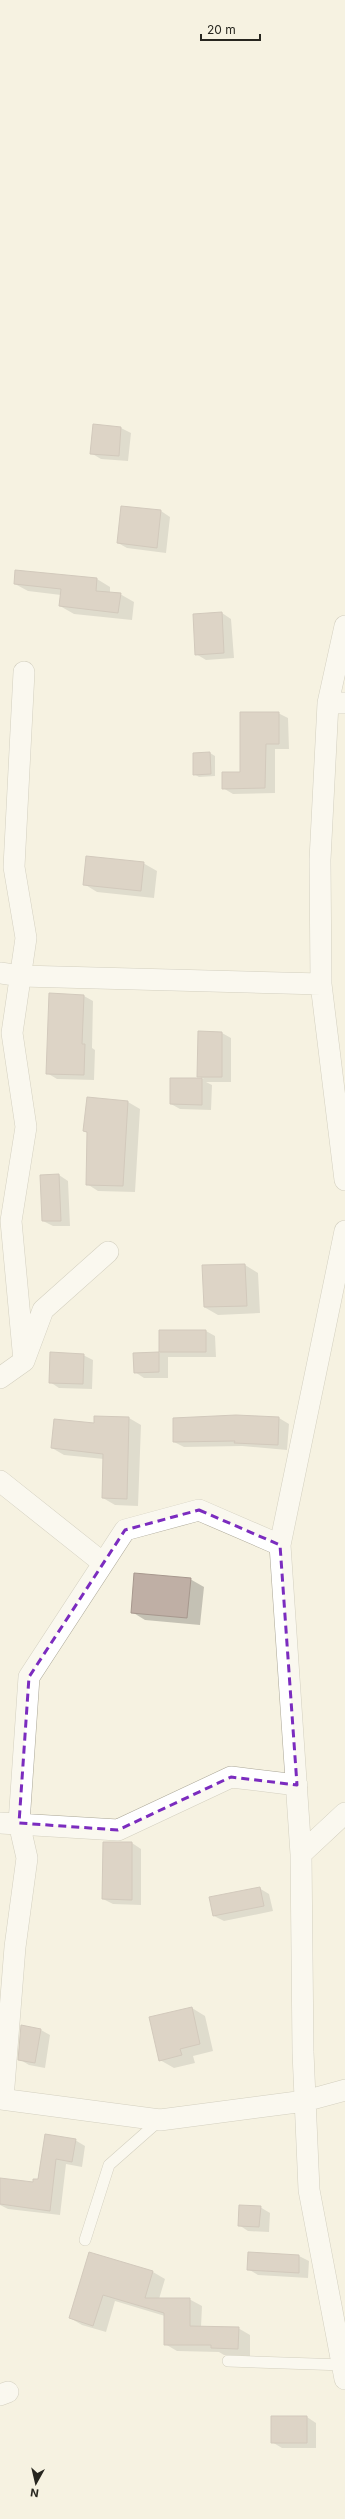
<svg xmlns="http://www.w3.org/2000/svg" width="345" height="2519" font-family="Inter,sans-serif">
	<style>
		.shadow { fill: #0003 }
		.building { fill: #bfafa5; stroke: #a7988e }
		.lines { fill: none; stroke-linecap: round; stroke-linejoin: round }
		.service-casing { stroke: #aaa696; stroke-width: 12 }
		.minor-casing { stroke: #aaa696; stroke-width: 22 }
		.service { stroke: #fff; stroke-width: 11 }
		.minor { stroke: #fff; stroke-width: 21 }
		.marked { fill: none; stroke: #7b2cbf; stroke-width: 3; stroke-dasharray: 8 5; stroke-linejoin: round }
	</style>
	<rect width="100%" height="100%" fill="#f6f2e1"/>
	<path class="shadow" d="M94 425 121 428 131 433 128 461 101 459 91 453Z
		M161 511 170 517 166 553 127 548 118 543Z
		M97 579 110 587V593L120 594 134 602 132 620 74 614 60 606 61 595 28 591 15 584Z
		M222 613 231 619 234 658 206 660 196 654Z
		M278 713 288 718 289 749H275V793L233 794 223 788 241 773Z
		M210 753 215 756V776L199 777 194 774Z
		M143 863 157 871 154 898 97 892 84 884Z
		M84 996 93 1001 92 1048 95 1050 94 1080 57 1079 47 1073Z
		M222 1033 231 1038V1082H206L212 1085 211 1110 180 1109 171 1104V1079H204L198 1076Z
		M88 1098 128 1102 140 1109 135 1192 98 1191 87 1184 88 1133 84 1131Z
		M59 1175 68 1181 70 1226H53L43 1221Z
		M245 1265 258 1273 260 1313 218 1315 204 1307Z
		M160 1331H206L215 1336 216 1357H168V1378H144L135 1372 134 1354 160 1353Z
		M83 1355 93 1360 92 1389 59 1388 50 1382Z
		M236 1416 279 1418 289 1424 287 1450 242 1446 184 1447 174 1442Z
		M95 1417 129 1418 141 1425 138 1506 115 1505 103 1498 104 1459 64 1455 52 1448 95 1424Z
		M190 1579 204 1587 200 1625 145 1620 132 1612Z
		M132 1843 141 1849V1905L113 1904 103 1899Z
		M259 1888 269 1894 273 1911 224 1921 214 1916Z
		M192 2008 205 2016 213 2051 193 2056 195 2063 174 2068 160 2060Z
		M41 2030 50 2035 45 2068 29 2065 19 2059Z
		M45 2135 75 2140 85 2146 82 2167 66 2164 60 2215 8 2209 0 2205V2185L34 2183 38 2180Z
		M260 2207 270 2213 269 2232 248 2231 239 2225Z
		M89 2253 153 2272 165 2279 159 2299H189L202 2306 201 2327 238 2328 250 2335V2356L224 2355 219 2352 177 2351 165 2344V2316L115 2301 106 2332 82 2325 70 2318Z
		M249 2253 299 2256 309 2261 308 2278 258 2275 248 2269Z
		M307 2417 316 2423V2448H282L272 2442Z"/>
	<path class="building" d="M93 424 121 427 119 456 90 454Z
		M121 506 161 510 157 548 117 543Z
		M15 570 97 578 96 591 121 593 118 613 59 606 61 589 14 584Z
		M222 612 224 653 195 655 193 614Z
		M240 712H279V744H266L265 788 222 789V772H240Z
		M210 752 211 774 193 775V753Z
		M86 856 144 862 141 891 83 885Z
		M49 993 84 995 82 1044H85L84 1075 46 1074Z
		M198 1031 222 1032V1077H197Z
		M170 1078H202V1105L170 1104Z
		M87 1097 128 1101 123 1186 86 1185 87 1132 83 1131Z
		M59 1174 61 1221H42L40 1175Z
		M245 1264 247 1306 204 1307 202 1265Z
		M159 1330H206V1352H159Z
		M50 1352 84 1354 83 1384 49 1383Z
		M159 1352V1372L134 1373 133 1353Z
		M236 1415 279 1417 278 1445 234 1443 235 1441 173 1442V1418Z
		M94 1416 129 1417 127 1499 102 1498 103 1454 51 1448 54 1419 94 1423Z
		M134 1573 191 1578 187 1618 131 1613Z
		M103 1842H132V1900L102 1899Z
		M260 1887 264 1906 213 1916 209 1897Z
		M192 2007 200 2044 180 2049 182 2055 159 2061 149 2017Z
		M21 2025 41 2029 35 2063 18 2060Z
		M45 2134 76 2139 72 2162 56 2159 50 2211 0 2204V2178L33 2182V2179H38Z
		M239 2205 261 2206 259 2227 238 2226Z
		M89 2252 153 2271 145 2298H190V2326L239 2327 238 2349 211 2348V2345H164V2313L103 2295 93 2326 69 2318Z
		M248 2252 299 2255V2273L247 2270Z
		M271 2416H307V2443H271Z"/>
	<g class="lines">
		<defs>
			<path id="service" d="M85 2240 109 2165 160 2120
				M228 2361 344 2365"/>
			<path id="minor" d="M328 703 345 626
				M0 973 21 976 321 984 345 1180
				M321 984 320 860 328 703H345
				M345 1231 280 1545 301 1854 303 2052 309 2190 345 2379
				M24 1361 11 1221 26 1127 12 1033 26 938 14 867 24 672
				M0 1378 24 1361 43 1310 108 1252
				M0 1481 103 1563
				M0 1823 118 1830 231 1777 297 1785
				M301 1854 345 1813
				M0 2099 160 2120 305 2101 345 2090
				M3 2099 15 1947 27 1858 19 1823 29 1677 125 1530 199 1510 280 1545
				M0 2395 8 2392"/>
		</defs>
		<use href="#service" class="service-casing"/>
		<use href="#minor" class="minor-casing"/>
		<use href="#service" class="service"/>
		<use href="#minor" class="minor"/>
	</g>
	<path d="M0 0H345V2519H0ZM199 1510 280 1545 297 1785 231 1777 118 1830 19 1823 29 1677 125 1530Z" fill="#f6f2e1" fill-opacity=".55" fill-rule="evenodd"/>
	<path class="marked" d="M199 1510 280 1545 297 1785 231 1777 118 1830 19 1823 29 1677 125 1530Z"/>
	<g transform="translate(36 2483) rotate(188)" stroke="#f6f2e1" stroke-width="3" paint-order="stroke">
	<path d="M0-3L7 15L0 10L-7 15Z" fill="#27261f"/>
	<text y="-6" font-size="11" font-weight="bold" text-anchor="middle" fill="#27261f">N</text>
	</g>
	<path d="M201 34v6h59v-6" fill="none" stroke="#27261f" stroke-width="2"/>
	<text x="207" y="34" font-size="12" fill="#27261f" stroke="#f6f2e1" stroke-width="3" paint-order="stroke">20 m</text>
</svg>
